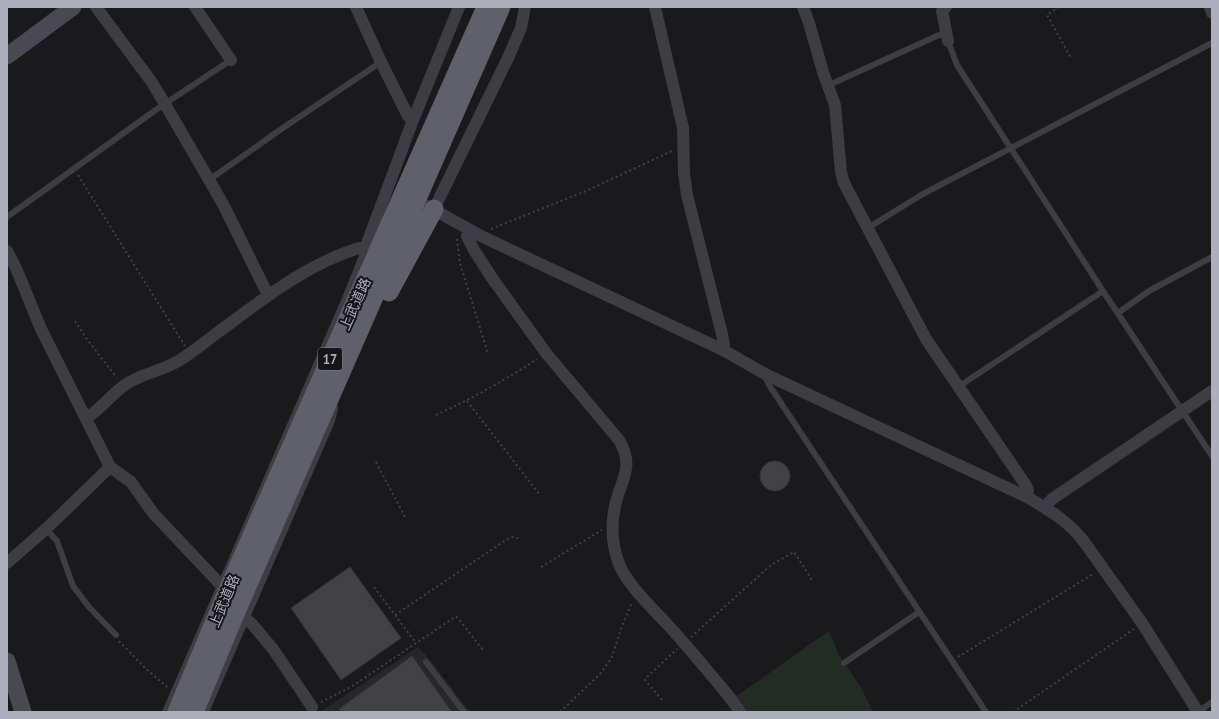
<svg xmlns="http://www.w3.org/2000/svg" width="1219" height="719" font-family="'PT Sans','Noto Sans JP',sans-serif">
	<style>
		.built { fill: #272629 }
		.green { fill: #222b24 }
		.building { fill: #424246; stroke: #353438 }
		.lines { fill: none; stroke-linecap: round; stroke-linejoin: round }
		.path { stroke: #414248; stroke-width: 2; stroke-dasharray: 2 3; stroke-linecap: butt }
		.service { stroke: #3d3d43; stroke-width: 6 }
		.minor { stroke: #3d3d43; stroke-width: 12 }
		.secondary { stroke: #494a51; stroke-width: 17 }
		.trunk { stroke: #5f6069; stroke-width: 19 }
		.labels { text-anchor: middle; stroke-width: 4; stroke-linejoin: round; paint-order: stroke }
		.shield { fill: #151517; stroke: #7f818a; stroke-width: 1 }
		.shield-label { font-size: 13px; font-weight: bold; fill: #adafbc }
		.street-label { font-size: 14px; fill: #adafbc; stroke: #151517 }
	</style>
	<rect width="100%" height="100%" fill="#1a1a1c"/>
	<path class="built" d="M418 647 431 661 470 712H320Z"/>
	<path class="green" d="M829 631 839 655 862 689 873 712H745L735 697Z"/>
	<path class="building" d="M760 476a15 15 0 1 1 30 0a15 15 0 1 1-30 0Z
		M350 567 401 638 341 680 291 608Z
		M412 656 452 712H342L339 709Z"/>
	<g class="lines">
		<path class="path" d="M1059 7 1047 15 1071 58
			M78 175 185 346
			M491 229 586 191 674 150
			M457 239 460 263 488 354
			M75 321 86 338 117 378
			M467 401 540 495
			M436 415C471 399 504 381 537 359
			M376 462 405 517
			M541 567 602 530
			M374 587 416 643
			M395 615 506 540 513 537 521 539
			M691 637 771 565 794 552 812 580
			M119 641 143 666 168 688
			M958 657 1093 574
			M662 700 645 680 646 678 677 649
			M321 702 351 687 455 617H457L483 650
			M560 712 600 674 611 659 621 629 632 602
			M1013 712 1134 629"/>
		<path class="service" d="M948 41 957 65 1103 291 1212 456
			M829 85 939 35 946 33
			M209 180 277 132 381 62
			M7 217 157 109 231 60
			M868 228 921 195 1212 43
			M1118 313 1149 291 1212 257
			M767 375 766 378 769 385 986 712
			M958 387 1103 291
			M46 529 57 541 73 586 89 607 116 635
			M426 662 464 712
			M844 663 919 612
			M165 712 343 303 366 246
			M206 712 332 421 335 409 334 402
			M1198 712 1212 702"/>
		<path class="minor" d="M96 7 151 81 165 104 223 204 268 295
			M195 7 231 60
			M356 7 381 62 408 116 413 120
			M655 7 683 128 684 173 687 195 722 334 724 345 723 350
			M803 7 809 23 823 72 835 105 841 172 844 183 926 339 1025 484 1028 490 1027 497
			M946 7 942 11 948 41
			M1210 7 1212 13
			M425 205 483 237 723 350 767 375 1027 497C1049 510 1070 522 1085 543L1142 623 1198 712
			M434 209 508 58 521 28 525 7
			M469 230 467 236 474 250 492 278 546 353 619 440C635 467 621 479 615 506 611 524 612 544 618 561 624 581 651 607 666 623 682 640 697 658 712 676 722 688 732 699 740 712
			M7 251 16 268 41 329 110 467 131 482 153 513 220 584 228 590
			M86 418C101 410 111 394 125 385 142 373 163 371 180 360 193 352 205 342 217 333 263 299 310 261 366 246L413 120 459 7
			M1045 507 1052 499 1212 391
			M7 563 46 529 110 467
			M235 614 246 619 252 624 273 649 312 707"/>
		<path class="secondary" d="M7 56 73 7
			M7 661 23 712"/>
		<path class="trunk" d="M389 292 434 209
			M177 712 228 590 486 7
			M194 712 235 614 501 7"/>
	</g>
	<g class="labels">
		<rect class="shield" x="318" y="348" width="24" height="22" rx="3"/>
		<g class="shield-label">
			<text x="330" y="364">17</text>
		</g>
		<g class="street-label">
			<text transform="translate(355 304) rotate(-66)" y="5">上武道路</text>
			<text transform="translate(224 601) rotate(-67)" y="5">上武道路</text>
		</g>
	</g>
	<rect width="1219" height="719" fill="none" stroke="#adafbc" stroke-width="16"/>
</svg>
